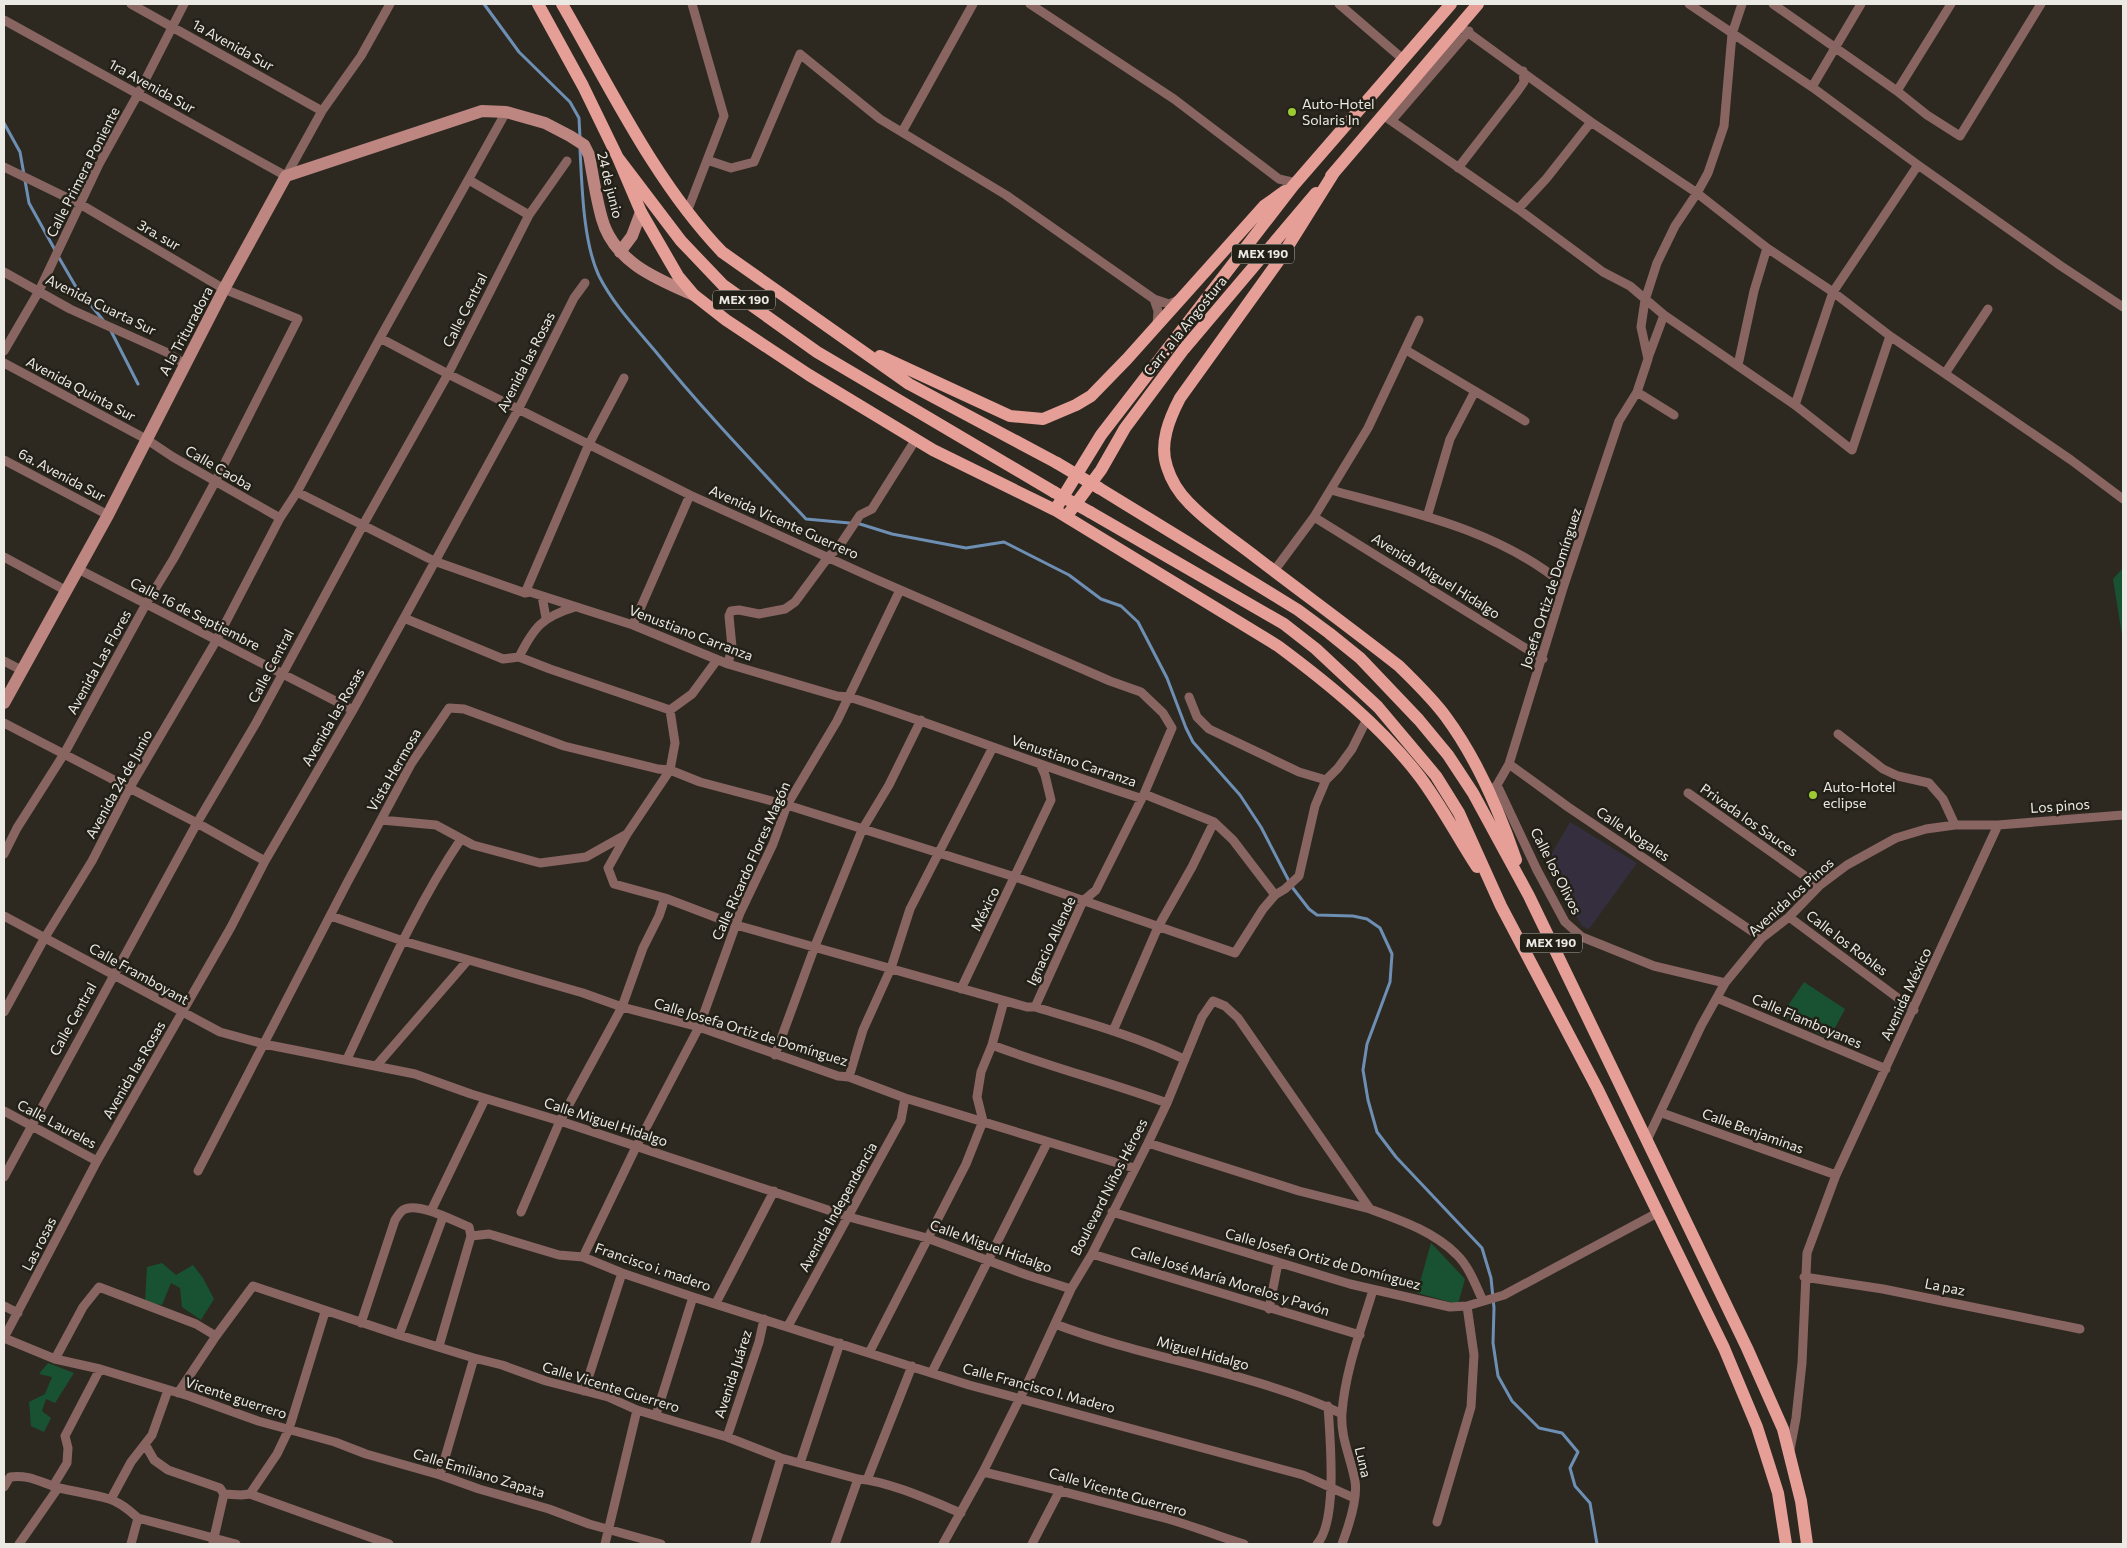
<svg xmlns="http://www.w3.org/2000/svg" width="2127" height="1548" font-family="Commissioner,sans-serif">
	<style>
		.industrial { fill: #342e3e }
		.green { fill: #185232 }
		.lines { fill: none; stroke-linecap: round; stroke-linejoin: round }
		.stream { stroke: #6e8fb4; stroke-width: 3 }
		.street { stroke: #886561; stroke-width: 9 }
		.secondary { stroke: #bd8680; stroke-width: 12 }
		.primary { stroke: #e69f97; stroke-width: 12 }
		.primary-bridge { stroke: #e69f97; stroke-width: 12 }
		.poi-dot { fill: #9bcb33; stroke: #232018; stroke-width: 2 }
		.labels { text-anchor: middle; stroke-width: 5; stroke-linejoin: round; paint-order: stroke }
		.shield { fill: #232018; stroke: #afada7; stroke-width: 1 }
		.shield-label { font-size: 12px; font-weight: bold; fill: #ebe9e4 }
		.street-label { font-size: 14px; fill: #ebe9e4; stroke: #232018 }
		.poi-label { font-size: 14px; fill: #ebe9e4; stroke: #232018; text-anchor: start }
	</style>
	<rect width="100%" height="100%" fill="#2d2921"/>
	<path class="industrial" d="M1570 822 1637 863 1589 929 1582 926 1545 865Z"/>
	<path class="green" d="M2123 568V641L2113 579Z
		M1804 982 1845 1009 1829 1039 1781 1016Z
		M1431 1243 1465 1279 1458 1304 1417 1293Z
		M162 1263 176 1275 193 1265 203 1278 214 1299 201 1320 182 1307 180 1288 171 1283 162 1305 145 1302 147 1267Z
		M48 1363 74 1373 55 1403 46 1399 42 1411 51 1418 44 1432 31 1426 29 1402 45 1394 52 1377 39 1374Z"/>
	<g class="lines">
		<path class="stream" d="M484 4 519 52 570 102 579 118 580 138
			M4 123 20 152 29 203 55 250
			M580 149C582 186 583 242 599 276 613 304 636 328 656 352 703 410 755 464 806 519L860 524 892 534 966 548 1004 542 1069 575 1101 599 1121 606 1138 622 1167 678 1186 728 1193 742 1240 795 1261 827 1292 887 1309 909 1317 915 1353 916 1367 919 1380 928 1392 954 1390 982 1367 1044 1363 1070 1368 1100 1377 1132 1396 1157 1482 1248 1491 1278 1494 1308 1493 1343 1498 1376 1512 1401 1539 1428 1562 1433 1578 1452 1570 1468 1575 1486 1590 1503 1597 1544
			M58 256 76 287 103 320
			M111 331 138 384"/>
		<path class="street" d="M131 4 322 111
			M1030 4 1174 99 1279 179 1296 183
			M1339 4 1404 60
			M1689 4 1812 87 1918 165 2061 266 2123 307
			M1773 4 1897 91 1927 115 1960 136 2041 4
			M4 20 286 176 322 111 361 56 390 4
			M1459 26 1591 122 1697 193 1767 248 1833 292 1890 336 2071 460 2123 499
			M1812 87 1861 4
			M1897 91 1951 4
			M1383 115 1518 209 1603 272 1630 286 1664 315 1795 405 1852 450 1890 336
			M1392 120 1469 31
			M902 132 973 4
			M707 160 731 168 754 162 800 54 880 119 1006 195 1154 299 1158 311 1157 325
			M4 167 80 204 224 289 298 319 215 482 174 558 146 604 64 754 17 828 4 854
			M1458 168 1517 92 1524 82 1523 71
			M469 180 529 215
			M1518 209 1546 179 1591 122
			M687 212 724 116 692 4
			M4 272 70 309 166 352 185 364
			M1154 299 1169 304 1180 299
			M380 338 448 374 690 495 873 578 1110 681 1141 692 1163 713 1172 728 1144 794 1096 890 1083 901 1035 1007
			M1406 350 1525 421
			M4 351 39 291 99 164 138 94 184 4
			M1648 358 1664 315
			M4 363 146 439 173 457 280 518
			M1738 365 1754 291 1767 248
			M1946 372 1988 309
			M1637 392 1674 415
			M1795 405 1833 292 1918 165
			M4 460 108 515
			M1331 490C1411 512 1499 530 1564 585
			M297 492 434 561 525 593 530 592 633 625 728 664 837 696 849 697C947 728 1042 767 1140 798
			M1314 517 1543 659
			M1427 517 1450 439 1475 391
			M4 557 65 590
			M78 569 353 710
			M1274 571 1314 517 1368 428 1419 320
			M525 593 589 444 624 378
			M542 596 546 618
			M404 618 503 659 519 657 550 669 670 710
			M633 625 690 495
			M519 657C534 627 542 617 575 607
			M717 660 692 694 670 710 675 743 670 770 627 834 608 868 614 884 665 898 736 925 1027 1007H1035C1085 1022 1136 1036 1184 1059
			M4 661 21 670
			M728 664 732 647 729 616 731 611 739 610 759 614 785 609 795 602 829 556 838 548 860 515 872 509 916 439
			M1189 697 1197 717 1209 729 1299 772 1326 780
			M4 723 197 823 265 861
			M1838 734 1883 769 1898 776 1929 783 1943 799 1955 825
			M1509 764 1568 807 1762 938
			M1497 785 1537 870 1565 922 1582 937 1654 966 1725 983
			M1490 792 1497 785 1509 764 1564 585 1619 421 1637 392 1648 359 1641 327 1645 300 1657 263 1675 226 1697 193 1708 173 1724 126 1732 34 1742 4
			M1688 793 1819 886
			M1144 794 1214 822
			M381 820 436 825 473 845 540 863 586 857 627 834
			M4 916 220 1032 264 1044 415 1074 471 1094 560 1121 849 1217 927 1238 1027 1275 1071 1289
			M331 916 403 941 583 993 622 1007 699 1027 838 1076 849 1077 905 1098 1134 1168
			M1789 917 1914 1010
			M961 989 1051 800 1045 775 1040 764
			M1717 998 1886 1069
			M4 1012 44 939 92 861 129 789 216 641 280 518 297 492 380 338 506 112
			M1113 1031 1158 927 1192 867 1214 822 1233 840 1275 895
			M992 1045C1050 1067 1109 1082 1167 1103
			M775 1055 815 946 862 830 889 785 921 720
			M347 1059C382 985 415 907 461 839
			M377 1065 468 960
			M849 1077 863 1030 891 968 910 909 993 747
			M4 1111 97 1161
			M1662 1113 1836 1175
			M1647 1140 1701 1026 1725 983 1762 938 1789 917 1819 886 1847 865 1896 838 1926 829 1955 825H1998L2123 815
			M198 1171 347 883 411 764 449 708 464 709 564 746 658 769 670 770 700 782 787 805 1015 877 1235 953 1263 909 1275 895 1285 889 1299 876 1315 806 1326 780 1338 768 1352 749 1367 719
			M4 1177 197 823 256 723 363 525 448 374 529 215 567 161
			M1370 1209C1400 1220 1433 1231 1456 1254 1469 1266 1476 1286 1483 1301
			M431 1211 485 1099
			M521 1212 560 1121 622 1007 643 948 659 916 665 898
			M1112 1212 1350 1284 1450 1307 1467 1306 1504 1295 1659 1212
			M471 1236 489 1234 559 1255 583 1257 622 1273 693 1297 969 1385 1303 1475 1354 1498
			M1092 1254 1360 1335
			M583 1257 636 1147 699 1027 740 913 773 844 787 805 837 721 900 590
			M1804 1277 1883 1289 2080 1329
			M716 1303 774 1191
			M4 1306 18 1313
			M1269 1309 1278 1263
			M361 1323 395 1220C397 1217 400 1212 403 1210 417 1201 454 1221 469 1227L471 1236 439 1346
			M1055 1324C1129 1352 1207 1365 1281 1390 1302 1397 1322 1404 1342 1414
			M788 1326 901 1120 905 1098
			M399 1335 443 1217
			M4 1338 97 1161 231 927 265 861 353 710 404 618 519 408 574 298 585 283
			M4 1338 55 1359 100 1369 189 1396 258 1421 335 1442 366 1454 440 1475 479 1489 549 1509 589 1524 661 1544
			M869 1353 966 1164 983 1121 977 1097 981 1072 992 1045 1004 1001
			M55 1359 83 1307 99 1287 196 1324 216 1336
			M932 1372 1047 1143
			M584 1391 622 1273
			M178 1393 216 1336 253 1286 399 1335 474 1358 502 1365 546 1381 608 1397 637 1410 727 1437 781 1458 858 1479C888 1481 932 1501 961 1513
			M656 1415 693 1297
			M727 1437 759 1342 764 1319
			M145 1444 154 1460 168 1470 220 1488 224 1494 241 1495 250 1494 389 1544
			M1790 1450 1796 1418 1802 1363 1807 1253 1836 1175 1998 825
			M800 1463 840 1343
			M983 1472C1045 1486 1106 1503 1168 1519 1194 1526 1219 1537 1244 1544
			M440 1475 474 1358
			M867 1480 912 1366
			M53 1486 67 1463 68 1448 65 1436 100 1369
			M4 1487 10 1477C28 1474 42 1483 59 1488 76 1492 93 1494 109 1499 120 1502 130 1511 138 1518L236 1544
			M250 1494 277 1454 289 1429 325 1312
			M111 1499 131 1462 152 1435 168 1390
			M1437 1522 1471 1407 1474 1355 1467 1306
			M213 1542 224 1494
			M19 1544 58 1488
			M131 1544 138 1518
			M605 1544 637 1410
			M755 1544 781 1458
			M835 1544 858 1479
			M943 1544 983 1472 1029 1380 1071 1289 1092 1254 1148 1143 1167 1103 1202 1017 1213 1001 1225 1006 1238 1018 1370 1209 1299 1191 1148 1143
			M1032 1544 1060 1490
			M1317 1544C1338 1521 1330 1438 1328 1406
			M1342 1544C1348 1528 1358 1498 1355 1481 1351 1458 1340 1437 1342 1413 1345 1371 1361 1330 1373 1290"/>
		<path class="secondary" d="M620 252 632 236 641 212
			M4 703 108 515 224 289 286 176 482 111 506 112 545 123 570 136 584 145 589 155C593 176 596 198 602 219 614 262 657 279 694 295"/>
		<path class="primary" d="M538 4 583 86 618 158 681 241 723 285 817 352 1054 492
			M562 4C610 87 655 182 722 252L909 384 1057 463
			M618 158 641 212 678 276 694 295 726 320 809 375 933 450 1055 510 1278 646C1329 684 1381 726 1420 777 1441 805 1458 838 1477 867
			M1335 171 1280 259 1180 398C1169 419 1159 444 1167 467 1171 480 1179 493 1189 503 1209 524 1234 540 1257 558 1304 594 1352 629 1399 666 1415 682 1432 698 1446 717 1477 759 1499 810 1516 860
			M1331 176 1478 4
			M880 356 1010 416 1043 419 1076 405 1091 396 1127 359 1264 206 1285 191
			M1099 488 1298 610 1329 633 1360 658 1419 720 1448 755 1473 793 1529 896 1747 1348 1783 1429 1801 1501 1807 1544
			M1055 510 1101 435 1293 186 1451 4
			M1090 512 1284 624 1316 649 1378 707 1436 776 1459 813 1501 906 1597 1088 1724 1348 1757 1427 1778 1493 1786 1544
			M1069 513 1101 470 1125 428 1184 349 1316 193"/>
		<path class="primary-bridge" d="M1057 463 1099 488
			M1054 492 1090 512"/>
	</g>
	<g class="poi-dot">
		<circle cx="1292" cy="112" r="5"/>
		<circle cx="1813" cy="795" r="5"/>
	</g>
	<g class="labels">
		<g class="shield">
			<rect x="1232" y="244.5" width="62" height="19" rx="4"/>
			<rect x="713" y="290.5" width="62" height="19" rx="4"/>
			<rect x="1520" y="933.5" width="62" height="19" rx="4"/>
		</g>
		<g class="shield-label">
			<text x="1263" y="258">MEX 190</text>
			<text x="744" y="304">MEX 190</text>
			<text x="1551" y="947">MEX 190</text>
		</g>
		<g class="street-label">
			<text transform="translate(233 45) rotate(29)" y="5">1a Avenida Sur</text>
			<text transform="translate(152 86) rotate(29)" y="5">1ra Avenida Sur</text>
			<text transform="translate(83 172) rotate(-63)" y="5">Calle Primera Poniente</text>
			<text transform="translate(610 185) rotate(76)" y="5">24 de junio</text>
			<text transform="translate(159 235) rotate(30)" y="5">3ra. sur</text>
			<text transform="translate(101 305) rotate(26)" y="5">Avenida Cuarta Sur</text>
			<text transform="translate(465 310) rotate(-63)" y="5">Calle Central</text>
			<text transform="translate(1185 326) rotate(-51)" y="5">Carr. a la Angostura</text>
			<text transform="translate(186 331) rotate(-62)" y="5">A la Trituradora</text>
			<text transform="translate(526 362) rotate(-63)" y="5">Avenida las Rosas</text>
			<text transform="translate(81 389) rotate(28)" y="5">Avenida Quinta Sur</text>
			<text transform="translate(219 468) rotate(30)" y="5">Calle Caoba</text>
			<text transform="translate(62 475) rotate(28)" y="5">6a. Avenida Sur</text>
			<text transform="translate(784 522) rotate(24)" y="5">Avenida Vicente Guerrero</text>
			<text transform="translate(1436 576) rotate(32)" y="5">Avenida Miguel Hidalgo</text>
			<text transform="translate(1551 588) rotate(-72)" y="5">Josefa Ortiz de Domínguez</text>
			<text transform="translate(195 614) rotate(27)" y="5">Calle 16 de Septiembre</text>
			<text transform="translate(691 633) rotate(21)" y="5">Venustiano Carranza</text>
			<text transform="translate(99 662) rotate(-61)" y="5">Avenida Las Flores</text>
			<text transform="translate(271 666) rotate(-62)" y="5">Calle Central</text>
			<text transform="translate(333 717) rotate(-60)" y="5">Avenida las Rosas</text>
			<text transform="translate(1074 761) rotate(19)" y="5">Venustiano Carranza</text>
			<text transform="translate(394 770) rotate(-60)" y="5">Vista Hermosa</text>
			<text transform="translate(119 784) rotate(-61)" y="5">Avenida 24 de Junio</text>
			<text transform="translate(2060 806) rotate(-4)" y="5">Los pinos</text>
			<text transform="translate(1749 820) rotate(35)" y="5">Privada los Sauces</text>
			<text transform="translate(1633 834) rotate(34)" y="5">Calle Nogales</text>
			<text transform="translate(751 861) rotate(-66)" y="5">Calle Ricardo Flores Magón</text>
			<text transform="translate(1556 871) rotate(63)" y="5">Calle los Olivos</text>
			<text transform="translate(1791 897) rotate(-42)" y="5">Avenida los Pinos</text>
			<text transform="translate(985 909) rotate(-64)" y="5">México</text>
			<text transform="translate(1051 941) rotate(-65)" y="5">Ignacio Allende</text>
			<text transform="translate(1847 943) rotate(37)" y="5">Calle los Robles</text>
			<text transform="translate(139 974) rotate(29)" y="5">Calle Framboyant</text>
			<text transform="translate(1906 994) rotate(-65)" y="5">Avenida México</text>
			<text transform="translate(73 1019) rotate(-61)" y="5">Calle Central</text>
			<text transform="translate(1807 1021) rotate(23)" y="5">Calle Flamboyanes</text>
			<text transform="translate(751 1032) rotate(17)" y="5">Calle Josefa Ortiz de Domínguez</text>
			<text transform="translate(134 1070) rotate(-60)" y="5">Avenida las Rosas</text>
			<text transform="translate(606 1122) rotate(18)" y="5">Calle Miguel Hidalgo</text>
			<text transform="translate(57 1124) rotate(28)" y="5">Calle Laureles</text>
			<text transform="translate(1753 1131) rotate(20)" y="5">Calle Benjaminas</text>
			<text transform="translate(1109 1187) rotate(-63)" y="5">Boulevard Niños Héroes</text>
			<text transform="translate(838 1207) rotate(-61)" y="5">Avenida Independencia</text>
			<text transform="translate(39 1244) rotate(-63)" y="5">Las rosas</text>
			<text transform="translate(991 1246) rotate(20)" y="5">Calle Miguel Hidalgo</text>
			<text transform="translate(1323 1259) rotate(15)" y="5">Calle Josefa Ortiz de Domínguez</text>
			<text transform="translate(653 1267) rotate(19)" y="5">Francisco i. madero</text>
			<text transform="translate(1230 1281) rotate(17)" y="5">Calle José María Morelos y Pavón</text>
			<text transform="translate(1945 1287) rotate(11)" y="5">La paz</text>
			<text transform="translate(1203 1353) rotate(15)" y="5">Miguel Hidalgo</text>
			<text transform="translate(733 1374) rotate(-72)" y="5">Avenida Juárez</text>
			<text transform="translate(611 1387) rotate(17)" y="5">Calle Vicente Guerrero</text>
			<text transform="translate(1039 1388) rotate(15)" y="5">Calle Francisco I. Madero</text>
			<text transform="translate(236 1398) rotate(18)" y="5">Vicente guerrero</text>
			<text transform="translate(1363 1462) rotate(77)" y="5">Luna</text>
			<text transform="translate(479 1473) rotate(17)" y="5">Calle Emiliano Zapata</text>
			<text transform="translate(1118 1492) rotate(16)" y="5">Calle Vicente Guerrero</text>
		</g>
		<g class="poi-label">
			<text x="1302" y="109">Auto-Hotel<tspan x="1302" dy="16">Solaris In</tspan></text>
			<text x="1823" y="792">Auto-Hotel<tspan x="1823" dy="16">eclipse</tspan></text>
		</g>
	</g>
	<rect width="2127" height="1548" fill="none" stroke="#ebe9e4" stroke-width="10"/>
</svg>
